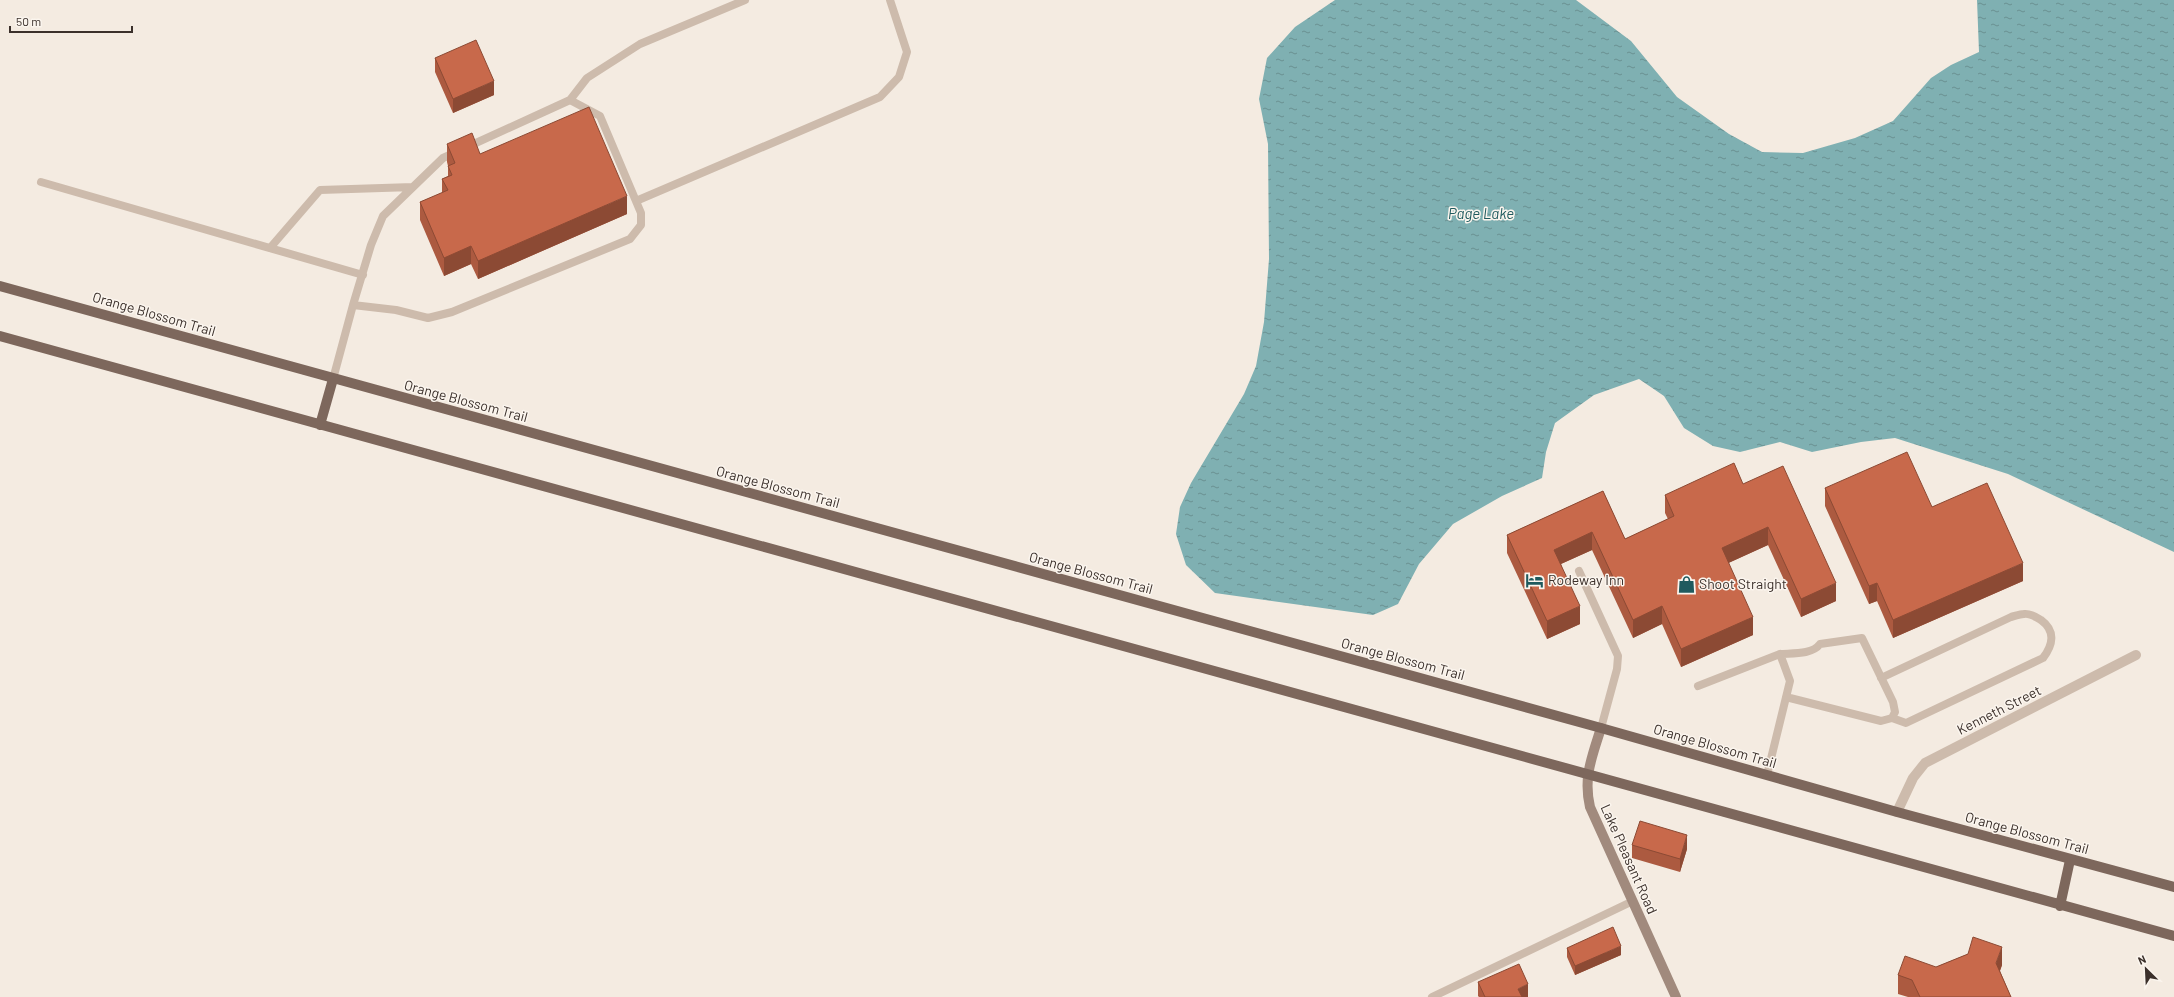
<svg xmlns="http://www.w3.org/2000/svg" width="2174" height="997" font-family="Barlow,sans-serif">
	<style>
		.water { fill: url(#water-ripples) }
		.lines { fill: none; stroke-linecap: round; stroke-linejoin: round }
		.lane { stroke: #cdbbac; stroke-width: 8 }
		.street { stroke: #cdbbac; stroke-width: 10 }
		.secondary { stroke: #a18a7d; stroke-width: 10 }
		.primary { stroke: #7d675c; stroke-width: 10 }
		.wall { fill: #ac5a40 }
		.shaded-wall { fill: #8c4a34 }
		.building { fill: #c8694b; stroke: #8c4a34 }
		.labels { text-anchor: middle; stroke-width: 3; stroke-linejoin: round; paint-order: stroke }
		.street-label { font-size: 14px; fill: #3b302b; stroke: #fbf5ee }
		.poi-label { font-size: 14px; fill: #3b302b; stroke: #fbf5ee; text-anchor: start }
		.water-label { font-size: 15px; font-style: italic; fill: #1f5a5e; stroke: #fbf5ee }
	</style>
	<defs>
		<pattern id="water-ripples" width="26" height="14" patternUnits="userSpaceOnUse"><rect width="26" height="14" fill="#7fb0b2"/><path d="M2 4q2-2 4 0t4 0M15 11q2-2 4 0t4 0" fill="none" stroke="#699091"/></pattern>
	</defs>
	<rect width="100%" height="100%" fill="#f4ebe1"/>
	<path class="water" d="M1335 0H1576L1631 41 1677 97 1729 134 1762 152 1803 153 1855 138 1893 121 1931 78 1951 65 1979 52 1977 0H2174V552L2008 474 1895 438 1861 442 1812 452 1780 442 1740 452 1713 446 1684 428 1664 396 1639 379 1594 395 1555 423 1546 452 1542 478 1502 496 1453 524 1419 564 1398 604 1373 615 1215 593 1186 565 1176 534 1180 507 1191 483 1244 394 1256 366 1264 322 1269 259 1268 144 1259 99 1267 58 1295 27Z"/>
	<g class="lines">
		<path class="lane" d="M570 100 587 78 640 44 745 0
			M41 182 363 275
			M636 201 880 97 899 77 907 52 890 0
			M270 248 320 190 413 187
			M333 379 353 305 371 245 383 216 443 158 570 100 600 116 641 213V225L630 239 452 312 428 318 396 310 353 305
			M1579 571 1618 656 1617 669 1601 728
			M1780 654C1792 653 1812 655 1820 644L1862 638 1893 702 1895 712 1892 718 1881 721 1786 697
			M1881 678 2011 617C2015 616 2020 614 2024 614 2030 613 2036 617 2041 620 2056 631 2053 645 2043 658L1906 723 1892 718
			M1698 686 1780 654 1790 681 1767 775
			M1432 997 1633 901"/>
		<path class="street" d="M1897 812 1913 778 1925 763 2136 655"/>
		<path class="secondary" d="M1601 728C1592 757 1583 777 1590 807L1676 997"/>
		<path class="primary" d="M0 286 1601 728 1897 812 2174 887
			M0 336 2174 936
			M320 425 333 379
			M2060 906 2070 860"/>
	</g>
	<path class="wall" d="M435 58 494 95 453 113 435 72Z
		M447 144 480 154 627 214 478 279 471 264 444 276 420 220V202L442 193V179L448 176V166L447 162Z
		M1743 484 1836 601 1801 617 1768 545 1728 563 1753 635 1681 667 1662 624 1633 638 1592 550 1561 564 1580 624 1547 639 1507 553V535L1603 491 1625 539 1668 519 1665 513V495Z
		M1825 488 1932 507 2023 581 1893 638 1877 601 1869 604 1825 506Z
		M1632 845 1687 849 1680 872 1632 858Z
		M1567 948 1621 955 1575 975 1567 957Z
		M1968 954 2002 965 2000 971 2011 997H1908L1898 994V975L1936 967Z
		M1478 982 1528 997H1479L1478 996Z"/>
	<path class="shaded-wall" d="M494 81V95L453 113V99Z
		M627 196V214L478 279V261Z
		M471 246V264L444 276V258Z
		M1768 527V545L1722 566V548Z
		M1592 532V550L1554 567V550Z
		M2023 563V581L1893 638V620Z
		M1836 583V601L1801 617V599Z
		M1877 583V601L1869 604V586Z
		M1580 606V624L1547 639V621Z
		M1662 606V624L1633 638V620Z
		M1753 617V635L1681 667V649Z
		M1687 835V849L1680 872V859Z
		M1621 946V955L1575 975V966Z
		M2002 947V965L1996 981V963Z
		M1528 984V997H1518V989Z"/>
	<path class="building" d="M476 40 494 81 453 99 435 58Z
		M589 107 627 196 478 261 471 246 444 258 420 202 448 190 442 179 452 175 448 166 455 163 447 144 472 133 480 154Z
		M1907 452 1932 507 1987 483 2023 563 1893 620 1877 583 1869 586 1825 488Z
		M1734 463 1743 484 1783 466 1836 583 1801 599 1768 527 1722 548 1753 617 1681 649 1662 606 1633 620 1592 532 1554 550 1580 606 1547 621 1507 535 1603 491 1625 539 1674 516 1665 495Z
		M1640 821 1687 835 1680 859 1632 845Z
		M1613 927 1621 946 1575 966 1567 948Z
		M1973 937 2002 947 1996 963 2011 997H1920L1912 980 1898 975 1905 956 1936 967 1968 954Z
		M1519 964 1528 984 1518 989 1522 997H1485L1478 982Z"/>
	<defs>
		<symbol id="hotel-bare" viewBox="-9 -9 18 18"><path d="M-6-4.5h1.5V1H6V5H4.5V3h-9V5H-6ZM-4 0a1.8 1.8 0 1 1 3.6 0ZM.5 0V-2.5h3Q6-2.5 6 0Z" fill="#1f5a5e" stroke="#fbf5ee" stroke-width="2.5" paint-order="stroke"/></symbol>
		<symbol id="shop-bare" viewBox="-9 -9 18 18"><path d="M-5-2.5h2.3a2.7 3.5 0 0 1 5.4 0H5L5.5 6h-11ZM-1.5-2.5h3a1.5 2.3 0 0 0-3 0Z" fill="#1f5a5e" stroke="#fbf5ee" stroke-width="2.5" paint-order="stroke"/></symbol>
	</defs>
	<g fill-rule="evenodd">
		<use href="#hotel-bare" x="1522" y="568" width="25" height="25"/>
		<use href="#shop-bare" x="1674" y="572" width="25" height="25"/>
	</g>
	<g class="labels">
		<g class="street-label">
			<text transform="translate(154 314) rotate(16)" y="5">Orange Blossom Trail</text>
			<text transform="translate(466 401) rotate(15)" y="5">Orange Blossom Trail</text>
			<text transform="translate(778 487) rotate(15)" y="5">Orange Blossom Trail</text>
			<text transform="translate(1091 573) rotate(15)" y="5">Orange Blossom Trail</text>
			<text transform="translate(1403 659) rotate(15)" y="5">Orange Blossom Trail</text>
			<text transform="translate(1999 710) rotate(-27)" y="5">Kenneth Street</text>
			<text transform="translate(1715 746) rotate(16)" y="5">Orange Blossom Trail</text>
			<text transform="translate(2027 833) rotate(15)" y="5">Orange Blossom Trail</text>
			<text transform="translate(1629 859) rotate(66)" y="5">Lake Pleasant Road</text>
		</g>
		<g class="poi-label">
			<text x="1548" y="585">Rodeway Inn</text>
			<text x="1699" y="589">Shoot Straight</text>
		</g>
		<g class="water-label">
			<text x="1481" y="219">Page Lake</text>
		</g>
	</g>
	<g transform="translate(2146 969) rotate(336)" stroke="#fbf5ee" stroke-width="3" paint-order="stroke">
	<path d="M0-3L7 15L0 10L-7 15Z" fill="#3b302b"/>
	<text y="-6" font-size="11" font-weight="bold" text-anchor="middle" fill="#3b302b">N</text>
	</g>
	<path d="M10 26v6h122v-6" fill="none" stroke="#3b302b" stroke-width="2"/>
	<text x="16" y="26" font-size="12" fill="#3b302b" stroke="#fbf5ee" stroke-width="3" paint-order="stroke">50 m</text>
</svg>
